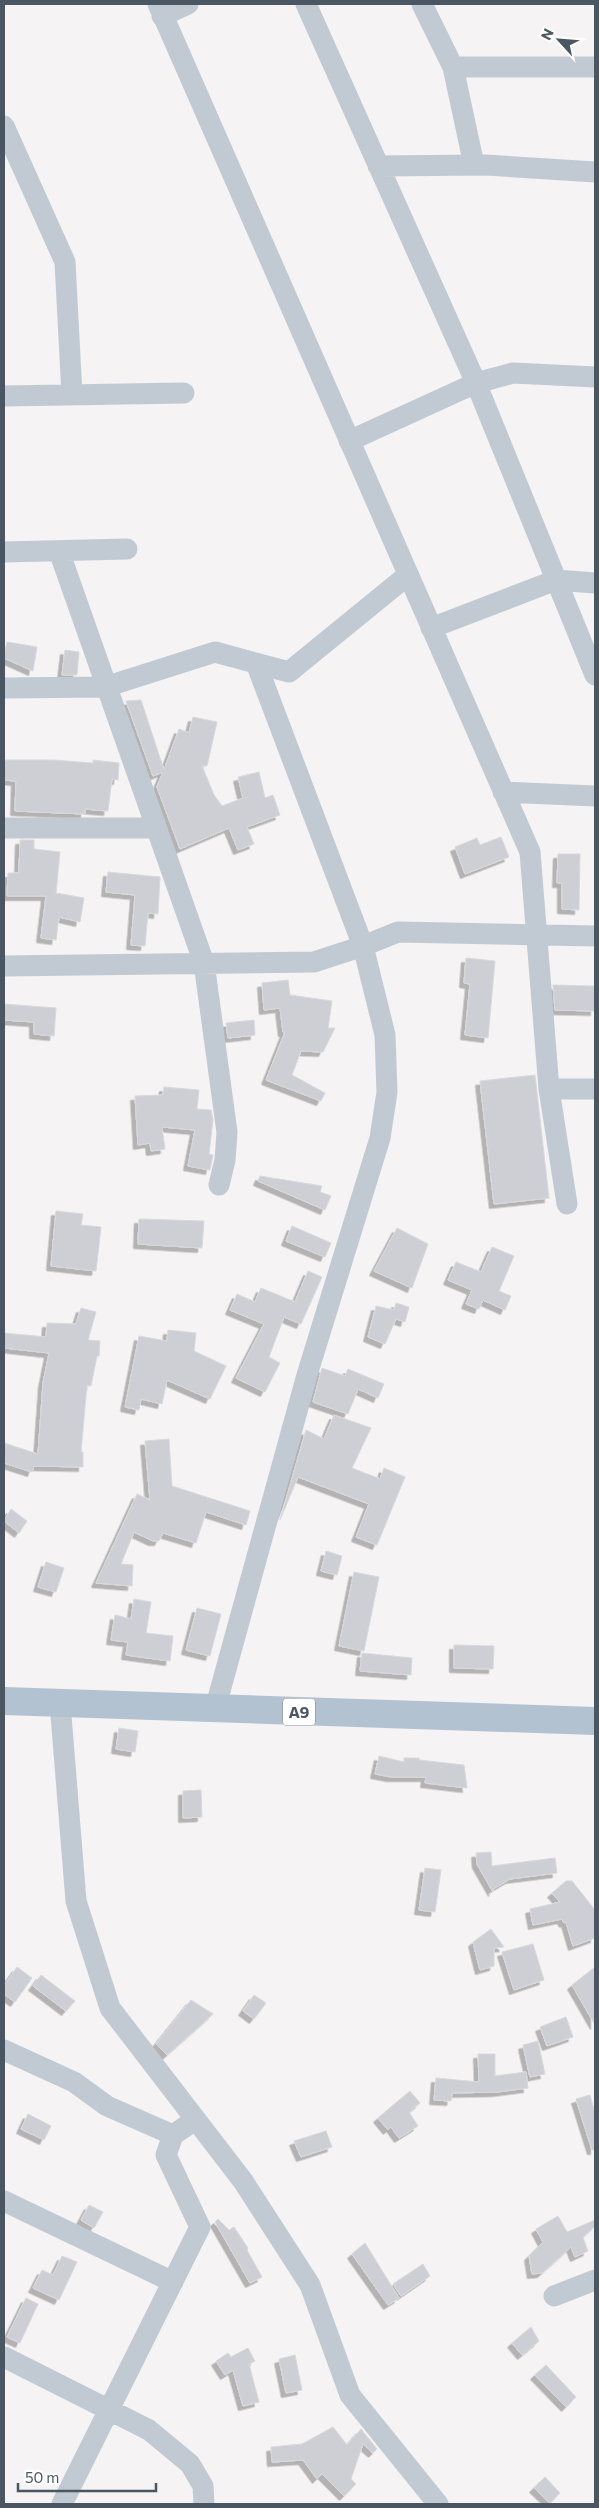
<svg xmlns="http://www.w3.org/2000/svg" width="599" height="2508" font-family="Commissioner,sans-serif">
	<style>
		.building { fill: #cdcfd5; stroke: #d7d9de; filter: url(#shadow) }
		.lines { fill: none; stroke-linecap: round; stroke-linejoin: round }
		.minor { stroke: #c1cad2; stroke-width: 21 }
		.primary { stroke: #b3c2d1; stroke-width: 28 }
		.labels { text-anchor: middle; stroke-width: 4; stroke-linejoin: round; paint-order: stroke }
		.shield { fill: #fff; stroke: #808990; stroke-width: 1 }
		.shield-label { font-size: 16px; font-weight: bold; fill: #4a5661 }
	</style>
	<defs>
		<filter id="shadow"><feDropShadow dx="-4.5" dy="4.5" stdDeviation="0" flood-color="#0004"/></filter>
	</defs>
	<rect width="100%" height="100%" fill="#f5f3f3"/>
	<path class="building" d="M7 642 37 647 33 671 4 658Z
		M65 650 79 652 77 675H62Z
		M141 700 164 770 179 729 189 733 193 717 217 722 207 766H202L214 795 222 806 243 798 238 777 259 772 265 798 273 795 280 815 247 827 254 844 238 850 229 828 180 849 157 787 163 772 153 776 126 701Z
		M4 760H54L93 763V760L119 763 118 780 112 779 108 811 85 809V814L15 811 16 781 4 780Z
		M501 837 509 857 465 874 455 847 477 838 480 845Z
		M20 840H34V849L60 852 56 893 84 898 80 922 59 917 56 940 41 938 46 896H7L8 873H19Z
		M558 854H580L579 910 562 909V883H557Z
		M108 872 160 877 158 914 148 913 145 946 131 945 135 895 106 892Z
		M466 958 495 961 488 1038 465 1035 470 984 464 983Z
		M288 980 290 995 332 1001 328 1028H335L323 1052 301 1051 292 1075 325 1093 321 1101 266 1080 285 1032H283L280 1008 264 1010 262 983Z
		M553 985 595 986V1011L555 1010Z
		M4 1004 56 1008 54 1036 34 1034V1022L4 1020Z
		M254 1020 255 1035 228 1038 226 1023Z
		M535 1075 549 1198 494 1204 480 1081Z
		M164 1087 199 1090 197 1109 211 1110 213 1120 209 1154 213 1155 210 1170 188 1166 195 1130 162 1127 165 1149 151 1151 150 1143 138 1145 135 1096 163 1095Z
		M260 1176 322 1186 320 1192 331 1196 325 1210 258 1181Z
		M56 1211 83 1214 81 1225 101 1227 96 1271 51 1266Z
		M139 1219 204 1221 202 1248 138 1244Z
		M292 1226 331 1243 325 1257 286 1241Z
		M397 1228 428 1244 412 1288 374 1271Z
		M492 1247 514 1256 499 1291 511 1296 505 1310 483 1300 479 1309 466 1304 472 1290 448 1280 456 1262 481 1272Z
		M308 1271 322 1277 301 1324 284 1317 269 1357 280 1363 265 1392 236 1378 264 1324 230 1310 237 1294 255 1302 261 1288 295 1302Z
		M396 1303 409 1307 405 1322 396 1319 385 1344 368 1337 376 1306 394 1310Z
		M81 1308 96 1312 88 1340 100 1341 99 1356H97L91 1386 87 1385 81 1452H83V1467L34 1466 32 1472 4 1463V1443L38 1454 43 1383 49 1353 4 1348V1333L46 1337 47 1323 76 1324Z
		M168 1330 196 1333 194 1351 226 1366 210 1399 167 1380 162 1404 141 1399 139 1410 125 1407 139 1336 167 1341Z
		M322 1368 345 1376 348 1369 384 1384 378 1398 358 1389 348 1414 313 1402Z
		M334 1415 371 1428 352 1468 380 1479 384 1468 405 1477 377 1545 356 1537 369 1504 298 1477 280 1520 306 1430 324 1439Z
		M169 1439 172 1486 250 1511 246 1525 206 1512 196 1543 163 1533 159 1541H153L134 1532 121 1564 133 1565 132 1586 96 1583 137 1494 150 1500 145 1441Z
		M11 1509 27 1521 19 1533 4 1521Z
		M326 1551 342 1556 337 1575 321 1571Z
		M46 1562 64 1568 56 1592 38 1587Z
		M354 1572 379 1577 364 1651 339 1646Z
		M134 1599 151 1602 146 1633 173 1636 170 1661 126 1655 128 1642 111 1640 115 1615 131 1619Z
		M197 1608 221 1614 210 1656 186 1650Z
		M454 1645 494 1646 493 1669 454 1668Z
		M362 1653 412 1658 411 1675 360 1671Z
		M119 1728 138 1731 135 1752 116 1749Z
		M379 1756 404 1762V1758H419V1760L464 1765 467 1788 425 1783 426 1777H391L375 1774Z
		M201 1790 202 1817 183 1818V1791Z
		M491 1852 492 1866 555 1858 557 1873 510 1879 493 1889V1892L477 1864 476 1853Z
		M425 1868 441 1870 435 1912 419 1910Z
		M566 1881H572L595 1910V1938L573 1946 566 1922 564 1923 562 1919 533 1925 530 1909 560 1902 552 1893Z
		M491 1929 504 1947 494 1948V1966L480 1970 473 1942Z
		M533 1944 544 1980 514 1990 502 1952Z
		M17 1967 32 1978 15 2002 4 1994V1986Z
		M595 1967V2025L572 1985Z
		M41 1975 75 2001 66 2011 33 1986Z
		M254 1995 266 2003 254 2019 243 2011Z
		M191 2000 213 2014 167 2055 156 2044Z
		M566 2017 573 2037 547 2046 540 2027Z
		M538 2041 545 2074 530 2077 523 2045Z
		M478 2054H495V2076L526 2072 528 2088 497 2092 452 2093 451 2101 434 2100 436 2078 479 2082Z
		M410 2091 420 2103 409 2112 418 2126 399 2138 391 2127 388 2130 378 2118Z
		M590 2095 595 2113V2150H592L576 2099Z
		M28 2114 51 2126 44 2140 21 2129Z
		M326 2131 332 2147 301 2157 294 2141Z
		M89 2205 103 2212 94 2228 81 2220Z
		M558 2216 567 2232 595 2220V2226L583 2237 588 2251 575 2257 571 2247 542 2273 532 2274 529 2256 543 2242 536 2229Z
		M218 2219 229 2230 234 2227 248 2248 247 2250 262 2277 250 2283 215 2222Z
		M365 2243 399 2298 388 2305 352 2254Z
		M62 2256 77 2262 59 2300 33 2288 42 2270 53 2275Z
		M423 2264 430 2276 401 2296 393 2284Z
		M26 2298 38 2304 20 2343 7 2337Z
		M531 2327 539 2341 522 2355 512 2343Z
		M248 2348 255 2361 249 2364 259 2402 243 2406 233 2370 225 2375 216 2361 228 2353 231 2357Z
		M295 2355 302 2390 286 2393 279 2359Z
		M546 2365 576 2397 566 2407 535 2375Z
		M333 2427 347 2445 361 2429 377 2449 373 2453 363 2444 351 2479 356 2484 344 2496 322 2474 317 2479 303 2460 272 2462 271 2447 302 2444Z
		M545 2477 560 2493 550 2503 534 2488Z"/>
	<g class="lines">
		<path class="minor" d="M158 4 530 852 549 1089 567 1204
			M306 4 476 383 595 675
			M422 4 453 67 474 165
			M162 16 188 4
			M453 67H595
			M4 126 65 262 72 395
			M378 166 486 165 595 172
			M4 396 184 393
			M349 441 476 383 513 373 595 377
			M59 551 204 963 227 1132 225 1160 219 1185
			M4 552 127 549
			M431 628 556 580 595 583
			M4 688 105 687 215 652 289 672 408 575
			M503 792 595 796
			M4 828H156
			M4 966 314 962 363 946 398 932 595 936
			M549 1089H595
			M60 1703 76 1901 110 2008 243 2181 310 2285 350 2395 438 2504
			M215 1709 307 1375 380 1138 387 1092 385 1035 363 946 256 663
			M4 2050 74 2082 107 2106 173 2135
			M4 2201 173 2282
			M554 2296 595 2280
			M4 2357 149 2430 190 2464 203 2486 204 2504
			M62 2504 200 2227 166 2155 173 2135 195 2120"/>
		<path class="primary" d="M4 1701 595 1721"/>
	</g>
	<g class="labels">
		<rect class="shield" x="283" y="1698.5" width="32" height="27" rx="4"/>
		<g class="shield-label">
			<text x="299" y="1718">A9</text>
		</g>
	</g>
	<rect width="599" height="2508" fill="none" stroke="#4a5661" stroke-width="10"/>
	<g transform="translate(559 40) rotate(296)" stroke="#ffffff" stroke-width="4" paint-order="stroke">
	<path d="M0-4L9 19L0 12L-9 19Z" fill="#4a5661"/>
	<text y="-8" font-size="14" font-weight="bold" text-anchor="middle" fill="#4a5661">N</text>
	</g>
	<path d="M18 2483v8h138v-8" fill="none" stroke="#4a5661" stroke-width="2.5"/>
	<text x="25" y="2483" font-size="15" fill="#4a5661" stroke="#ffffff" stroke-width="4" paint-order="stroke">50 m</text>
</svg>
